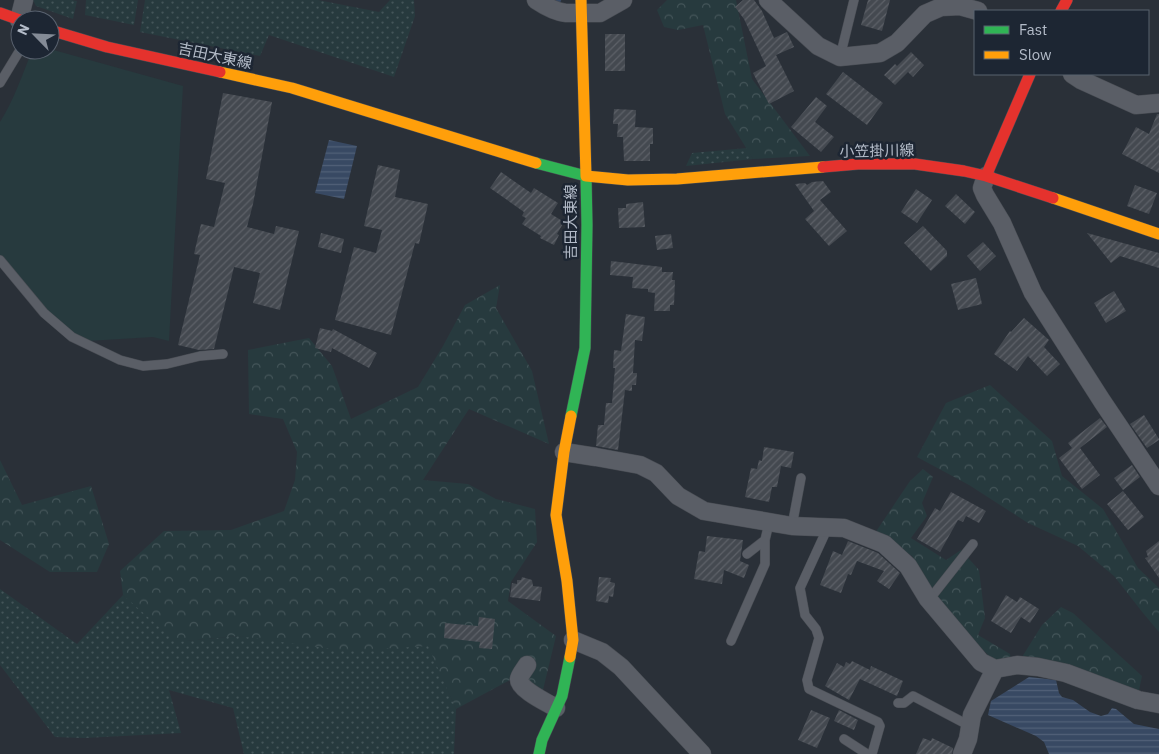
<svg xmlns="http://www.w3.org/2000/svg" width="1159" height="754" font-family="'IBM Plex Sans','Noto Sans JP',sans-serif">
	<style>
		.grass { fill: url(#grass-dots) }
		.forest { fill: url(#forest-crowns) }
		.green { fill: #273a3e }
		.water { fill: url(#water-rules) }
		.lines { fill: none; stroke-linecap: round; stroke-linejoin: round }
		.stream { stroke: #384963; stroke-width: 4.5 }
		.building { fill: url(#building-hatch) }
		.lane-casing { stroke: #484c53; stroke-width: 10 }
		.street-casing { stroke: #484c53; stroke-width: 19 }
		.fast-casing { stroke: #484c53; stroke-width: 12 }
		.slow-casing { stroke: #484c53; stroke-width: 12 }
		.jam-casing { stroke: #484c53; stroke-width: 12 }
		.lane { stroke: #5a5e66; stroke-width: 9 }
		.street { stroke: #5a5e66; stroke-width: 18 }
		.fast { stroke: #30b455; stroke-width: 11 }
		.slow { stroke: #ff9f0a; stroke-width: 11 }
		.jam { stroke: #e5322d; stroke-width: 11 }
		.labels { text-anchor: middle; stroke-width: 5; stroke-linejoin: round; paint-order: stroke }
		.street-label { font-size: 15px; fill: #b4bcc9; stroke: #1d2633 }
	</style>
	<defs>
		<pattern id="grass-dots" width="8" height="8" patternUnits="userSpaceOnUse" patternTransform="scale(1.25)"><rect width="8" height="8" fill="#273a3e"/><path d="M2 2h.1M6 6h.1" fill="none" stroke="#445559" stroke-width="1.8" stroke-linecap="round"/></pattern>
		<pattern id="forest-crowns" width="20" height="18" patternUnits="userSpaceOnUse" patternTransform="scale(1.25)"><rect width="20" height="18" fill="#273a3e"/><path d="M2 6a3 3 0 1 1 6 0M12 15a3 3 0 1 1 6 0" fill="none" stroke="#445559"/></pattern>
		<pattern id="water-rules" width="6" height="5" patternUnits="userSpaceOnUse" patternTransform="scale(1.25)"><rect width="6" height="5" fill="#384963"/><path d="M0 2.5h6" fill="none" stroke="#526178"/></pattern>
		<pattern id="building-hatch" width="6" height="6" patternUnits="userSpaceOnUse" patternTransform="scale(1.25)"><rect width="6" height="6" fill="#444950"/><path d="M-1 1l2-2M0 6l6-6M5 7l2-2" fill="none" stroke="#5d6168"/></pattern>
	</defs>
	<rect width="100%" height="100%" fill="#2a3038"/>
	<path class="grass" d="M33 0H72L77 1 73 19 36 6Z
		M86 0H138L134 25 85 15Z
		M145 0H318L379 12 390 0H414L415 16 394 77 269 35 260 56 140 32Z
		M747 148 753 159 686 166 692 153Z
		M0 589 77 644 123 595 184 641 238 636 429 646 456 709 454 754H244L233 708 169 690 181 733 84 738 55 737 0 665Z"/>
	<path class="forest" d="M667 0H736L752 79 810 156 753 159 725 114 703 25 678 30 664 27 657 10Z
		M500 285 496 308 532 371 549 444 469 409 423 480 468 484 496 499 535 509 537 542 511 582 508 601 556 636 542 694 520 683 510 680 456 709 428 646 346 651 238 636 176 642 123 595 120 571 164 531 231 530 284 511 295 480 297 452 283 419 249 414 248 350 309 338 332 366 351 419 418 387 443 346 465 305Z
		M990 385 1052 441 1062 476 1103 509 1138 568 1159 588V632L1143 613 1114 576 1078 546 1028 523 969 485 917 457 946 403Z
		M0 460 22 505 91 486 109 544 97 572H50L0 540Z
		M923 469 933 477 922 503 927 516 911 538 946 560 961 550 979 570 985 618 978 635 1010 654 1011 660 992 659 962 628 938 600 912 556 875 533 910 481Z
		M1061 607 1073 613 1142 676 1138 695 1017 665 1042 625Z"/>
	<path class="green" d="M50 49 183 86 169 341 153 337 71 342 72 337 0 260V122C14 100 22 75 32 51L50 50Z"/>
	<path class="water" d="M329 140 357 146 344 199 315 193Z
		M1029 677 1056 680 1059 693 1062 697 1073 700 1090 712 1101 716 1108 714 1112 708 1116 709 1134 724 1159 729V754H1049L1044 742 1036 736 988 715 991 701Z"/>
	<g class="lines">
		<path class="stream" d="M558 0H559"/>
	</g>
	<path class="building" d="M743 0H754L762 11 774 38 787 32 794 47 776 55 794 91 769 104 753 73 766 66 744 19 735 7Z
		M868 0H890L882 31 861 25Z
		M605 34H625V71H605Z
		M911 52 924 65 913 77 908 72 895 85 884 75 895 64 897 66Z
		M843 72 883 103 867 125 826 94Z
		M223 93 272 102 253 204 247 227 274 234 276 226 299 231 280 310 253 303 260 273 234 267 214 349 199 350 178 345 200 255 194 254 201 224 214 227 225 183 206 179Z
		M816 97 827 106 815 122 834 137 821 152 791 127Z
		M614 109 636 110 635 127 653 128V144H650V161H624L623 137H617L618 124H613Z
		M1157 114H1159V173L1122 154 1136 127 1149 134Z
		M378 165 400 170 395 197 428 204 419 244 415 243 391 335 335 320 354 247 376 253 382 230 364 226Z
		M501 172 531 193 534 188 558 203 551 214 564 222 557 234 559 235 554 245 540 238 541 236 522 224 526 218 522 216 524 212 490 188Z
		M823 181 831 192 820 200 847 231 829 246 805 219 814 211 795 184 805 183 807 185 812 182Z
		M1135 185 1157 193 1149 214 1127 206Z
		M916 189 932 200 917 223 901 212Z
		M956 194 975 212 965 224 945 206Z
		M643 202 645 227 619 228 618 208H626V204Z
		M923 226 947 251V256L931 271 904 243Z
		M321 233 344 239 341 253 318 247Z
		M1087 233 1159 253V268L1120 256 1111 263Z
		M671 234 673 248 657 250 655 236Z
		M983 242 996 256 980 271 967 256Z
		M611 261 662 267V272H673L672 280H675L674 305H670V311H654L655 293 648 292V289L632 288 633 277 610 275Z
		M976 278 982 304 958 310 951 284Z
		M1114 291 1126 311 1106 323 1094 303Z
		M626 314 645 317 642 341 635 340 633 373H637L636 385H632V391L625 390 618 450 596 446 598 425H604L606 403H612L615 368H613L614 350 621 351Z
		M1024 318 1049 340 1044 347 1060 364 1047 376 1028 356 1017 371 994 354 1010 331 1011 332Z
		M320 328 332 331 333 329 377 353 369 368 332 348 331 352 315 348Z
		M1144 415 1159 439V440L1147 448 1130 424Z
		M1100 418 1107 427 1080 448 1100 475 1082 489 1059 458 1072 448 1068 443Z
		M764 447 794 452 791 468 781 466 777 487H772L769 502 745 497 751 468 757 469 759 460 762 461Z
		M1132 465 1140 477 1123 490 1114 478Z
		M1123 491 1144 517 1128 530 1107 504Z
		M951 492 986 511 979 523 966 516 963 522 958 520 940 552 917 539 935 508 940 511Z
		M707 536 743 540 740 561 749 565 744 578 724 570 722 584 694 579 699 551 705 552Z
		M848 541 878 553 900 573 889 589 877 581 884 571 857 561 851 575 848 574 841 593 820 585 833 551 842 555Z
		M1159 541V578L1145 558 1148 557 1146 551Z
		M522 577 532 580 533 586 542 587 540 601 510 597 512 583 517 584V580H521Z
		M599 577 611 578 610 582 615 583 613 597 609 596 608 603 596 601Z
		M1006 595 1017 602 1020 597 1039 609 1030 623 1021 617 1011 633 991 621Z
		M479 617 495 619 492 649 479 648 480 642 444 638 445 623 478 626Z
		M852 661 870 670 871 666 903 681 897 696 860 679 849 700 825 686 837 663 844 667 846 662 850 664Z
		M811 710 830 718 817 748 798 740Z
		M839 710 858 720 854 730 834 721Z
		M923 738 931 741 932 738 953 748 952 754H916Z"/>
	<g class="lines">
		<defs>
			<path id="lane" d="M840 57 854 0
				M0 83 20 50
				M0 260 44 313 72 337 120 360 143 366 167 364 200 356 223 354
				M792 526 801 478
				M828 527 800 588 805 615 816 629 819 638 807 680 809 689 878 722 880 726 872 754
				M747 554 765 540 769 523
				M929 600 973 544
				M731 641 765 564V540
				M898 703H904L913 696 970 726
				M844 739 867 754"/>
			<path id="street" d="M536 0C545 6 556 12 566 13H600L623 0
				M768 0 818 46 840 57 880 53 897 43 925 14 941 7 960 6 978 11
				M19 20 24 0
				M1072 74 1081 80 1136 105 1159 103
				M986 176 982 188 985 195 1002 223 1033 293 1102 401 1159 486
				M564 452 596 457 640 465 656 473 678 496 704 511 792 526 844 528 884 544 908 566 928 599 981 662 995 669 1017 665 1038 667 1066 673 1138 700 1159 704
				M573 640 602 652 621 667 702 754
				M527 665C525 669 520 674 519 679 518 689 548 703 556 708
				M962 754 968 739 972 715 995 669"/>
			<path id="fast" d="M536 163 586 176 587 225 585 348 571 416
				M539 754 542 740 562 696 570 657"/>
			<path id="slow" d="M581 0 586 176 628 180 677 179 823 167
				M220 72 292 88 536 163
				M1053 198 1159 234
				M570 657 573 640 567 581 556 515 564 452 571 416"/>
			<path id="jam" d="M1061 11 1067 0
				M0 13 20 20
				M50 30 107 47 220 72
				M823 167 858 164H915L964 171 986 176 1053 198
				M986 176 1030 74"/>
		</defs>
		<use href="#lane" class="lane-casing"/>
		<use href="#street" class="street-casing"/>
		<use href="#fast" class="fast-casing"/>
		<use href="#slow" class="slow-casing"/>
		<use href="#jam" class="jam-casing"/>
		<use href="#lane" class="lane"/>
		<use href="#street" class="street"/>
		<use href="#fast" class="fast"/>
		<use href="#slow" class="slow"/>
		<use href="#jam" class="jam"/>
	</g>
	<g class="labels">
		<g class="street-label">
			<text transform="translate(215 56) rotate(12)" y="5">吉田大東線</text>
			<text transform="translate(877 151) rotate(-1)" y="5">小笠掛川線</text>
			<text transform="translate(571 222) rotate(-90)" y="5">吉田大東線</text>
		</g>
	</g>
	<rect x="974" y="10" width="175" height="65" fill="#1d2633" stroke="#59626f"/>
	<rect x="984" y="26" width="25" height="8" fill="#30b455" stroke="#59626f"/>
	<text x="1019" y="35" font-size="15" fill="#b4bcc9">Fast</text>
	<rect x="984" y="51" width="25" height="8" fill="#ff9f0a" stroke="#59626f"/>
	<text x="1019" y="60" font-size="15" fill="#b4bcc9">Slow</text>
	<g transform="translate(35 35) rotate(294)"><circle r="24" fill="#1d2633" stroke="#59626f"/>
	<path d="M0-4L9 19L0 12L-9 19Z" fill="#848b96"/>
	<text y="-8" font-size="14" font-weight="bold" text-anchor="middle" fill="#b4bcc9">N</text>
	</g>
</svg>
